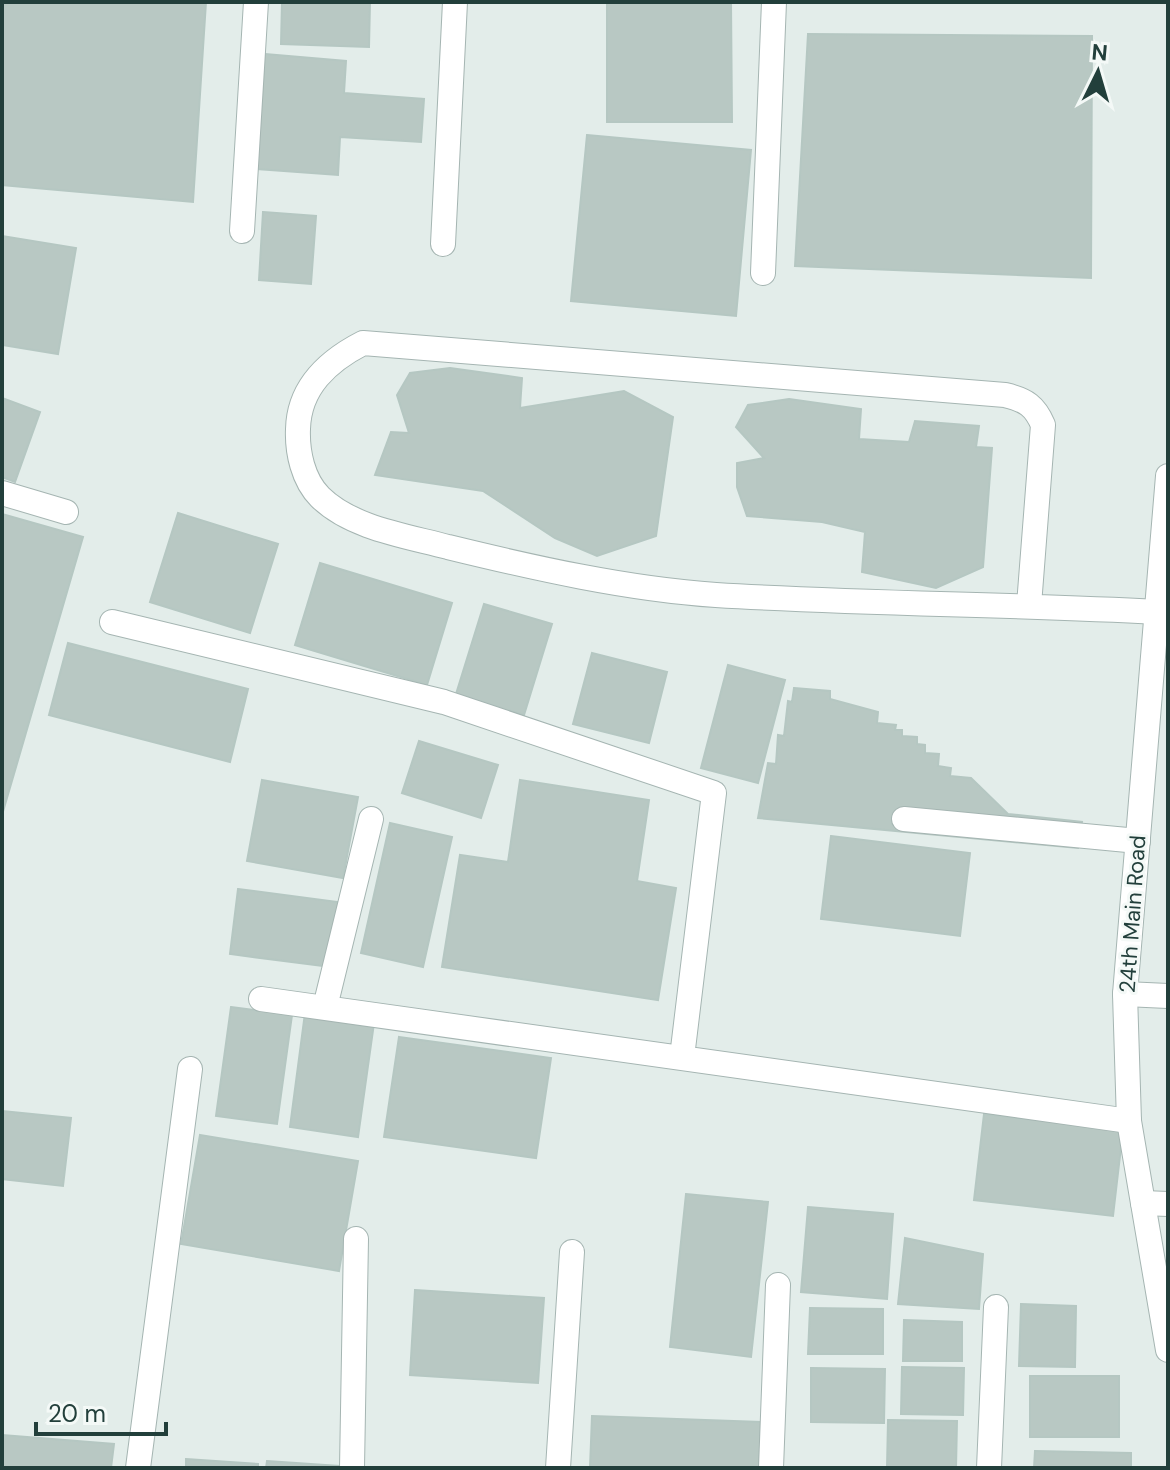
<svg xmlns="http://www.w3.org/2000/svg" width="1170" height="1470" font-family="'DM Sans',sans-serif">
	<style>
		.building { fill: #b8c8c3; stroke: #b5c7c2; stroke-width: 2 }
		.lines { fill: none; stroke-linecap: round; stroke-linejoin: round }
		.service-casing { stroke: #a5b5b2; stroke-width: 26 }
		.minor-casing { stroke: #a5b5b2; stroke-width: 26 }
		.tertiary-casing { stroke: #a5b5b2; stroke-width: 26 }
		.service { stroke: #fff; stroke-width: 24 }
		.minor { stroke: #fff; stroke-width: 24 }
		.tertiary { stroke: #fff; stroke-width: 24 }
		.labels { text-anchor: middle; stroke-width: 6; stroke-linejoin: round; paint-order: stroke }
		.street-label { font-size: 22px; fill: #223f3b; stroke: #f4f9f7 }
	</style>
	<rect width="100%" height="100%" fill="#e3edea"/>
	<path class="building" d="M2 2H206L193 202 2 185Z
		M282 2H370L369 47 281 44Z
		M607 2H731L732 122H607Z
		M808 34 1092 36 1091 278 795 266Z
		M265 54 346 61 344 93 424 99 421 142 340 137 338 175 257 169Z
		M587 135 751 150 736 316 571 301Z
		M263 212 316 216 311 284 259 280Z
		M2 236 76 248 58 354 2 345Z
		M450 368 522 378 520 408 624 391 673 417 656 536 597 556 555 538 483 491 375 475 391 432 409 433 397 395 410 373Z
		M2 398 40 412 15 482 2 477Z
		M789 399 861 409 859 439 909 442 915 421 979 426 976 447 992 448 983 567 936 588 862 572 865 532 822 522 747 516 737 487V463L764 458 736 427 748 405Z
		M178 513 278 544 250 633 150 602Z
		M2 514 83 537 2 815Z
		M320 563 452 603 427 685 295 645Z
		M484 604 552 624 524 715 456 694Z
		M68 643 248 689 230 762 49 715Z
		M592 653 667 672 649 743 573 724Z
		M728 665 785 680 758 783 701 768Z
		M794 688 830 691V699L878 712 877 723 896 725 895 730H902V736L917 737V744L925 745V753L939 754 938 766 951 768 950 776 971 778 1008 814 1082 822 1078 848 758 818 768 763 776 764 778 735 784 736 788 701 792 702Z
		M419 741 498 765 481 818 402 793Z
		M262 780 358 797 343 878 247 861Z
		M520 780 649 800 637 881 676 888 658 1000 442 967 460 855 508 862Z
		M390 823 452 837 423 967 361 953Z
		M831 836 970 853 960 936 821 919Z
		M238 889 338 902 330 967 230 954Z
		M231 1007 292 1015 277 1124 216 1116Z
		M305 1013 374 1023 358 1137 290 1127Z
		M399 1037 551 1058 536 1158 384 1137Z
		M2 1111 71 1118 63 1186 2 1179Z
		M984 1114 1123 1130 1113 1216 974 1200Z
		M200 1135 358 1161 339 1271 181 1244Z
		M686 1194 768 1202 751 1357 670 1347Z
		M808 1207 893 1214 887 1299 801 1292Z
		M905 1238 983 1254 979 1309 898 1304Z
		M415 1290 544 1298 538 1383 410 1375Z
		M1021 1304 1076 1306 1075 1367 1019 1366Z
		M810 1308 883 1309V1354H808Z
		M904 1320 962 1322V1361H903Z
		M902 1367 964 1368 963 1415 901 1414Z
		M811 1368 885 1369 884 1423 811 1422Z
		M1030 1376H1119V1437H1030Z
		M592 1416 761 1422 759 1468H590Z
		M888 1420 957 1421 956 1468H887Z
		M2 1435 114 1444 111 1468H2Z
		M1035 1451 1131 1453V1468H1034Z
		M186 1459 258 1464V1468H186Z
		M267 1461 339 1466V1468H266Z"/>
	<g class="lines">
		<defs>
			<path id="service" d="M904 819 1138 841"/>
			<path id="minor" d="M242 231 256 2
				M443 244 455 2
				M763 273 774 2
				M2 493 66 512
				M1029 605 1043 425C1035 406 1026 400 1005 395L363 343C328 361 299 387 298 429 297 452 303 480 320 497 351 528 407 536 448 547 534 568 627 589 716 595 862 604 1010 604 1157 612
				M112 622 444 702 714 793 682 1057
				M1125 994 1168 996
				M261 999 1129 1121
				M325 1007 371 819
				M1143 1203 1168 1204
				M138 1468 190 1069
				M352 1468 356 1239
				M558 1468 572 1252
				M771 1468 778 1285
				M989 1468 996 1307"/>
			<path id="tertiary" d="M1168 476 1125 994 1129 1121 1168 1350"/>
		</defs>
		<use href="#service" class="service-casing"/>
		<use href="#minor" class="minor-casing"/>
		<use href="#tertiary" class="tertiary-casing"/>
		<use href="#service" class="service"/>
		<use href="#minor" class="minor"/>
		<use href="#tertiary" class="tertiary"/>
	</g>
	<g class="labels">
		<g class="street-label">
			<text transform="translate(1132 914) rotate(-86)" y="8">24th Main Road</text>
		</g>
	</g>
	<rect width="1170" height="1470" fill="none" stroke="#223f3b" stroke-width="8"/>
	<g transform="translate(1098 72) rotate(5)" stroke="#f4f9f7" stroke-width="6" paint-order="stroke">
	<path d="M0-6L14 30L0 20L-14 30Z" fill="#223f3b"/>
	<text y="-12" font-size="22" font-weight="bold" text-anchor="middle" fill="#223f3b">N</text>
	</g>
	<path d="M36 1422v12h130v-12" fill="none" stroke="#223f3b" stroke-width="4"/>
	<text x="48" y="1422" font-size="24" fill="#223f3b" stroke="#f4f9f7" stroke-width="6" paint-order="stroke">20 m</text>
</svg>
